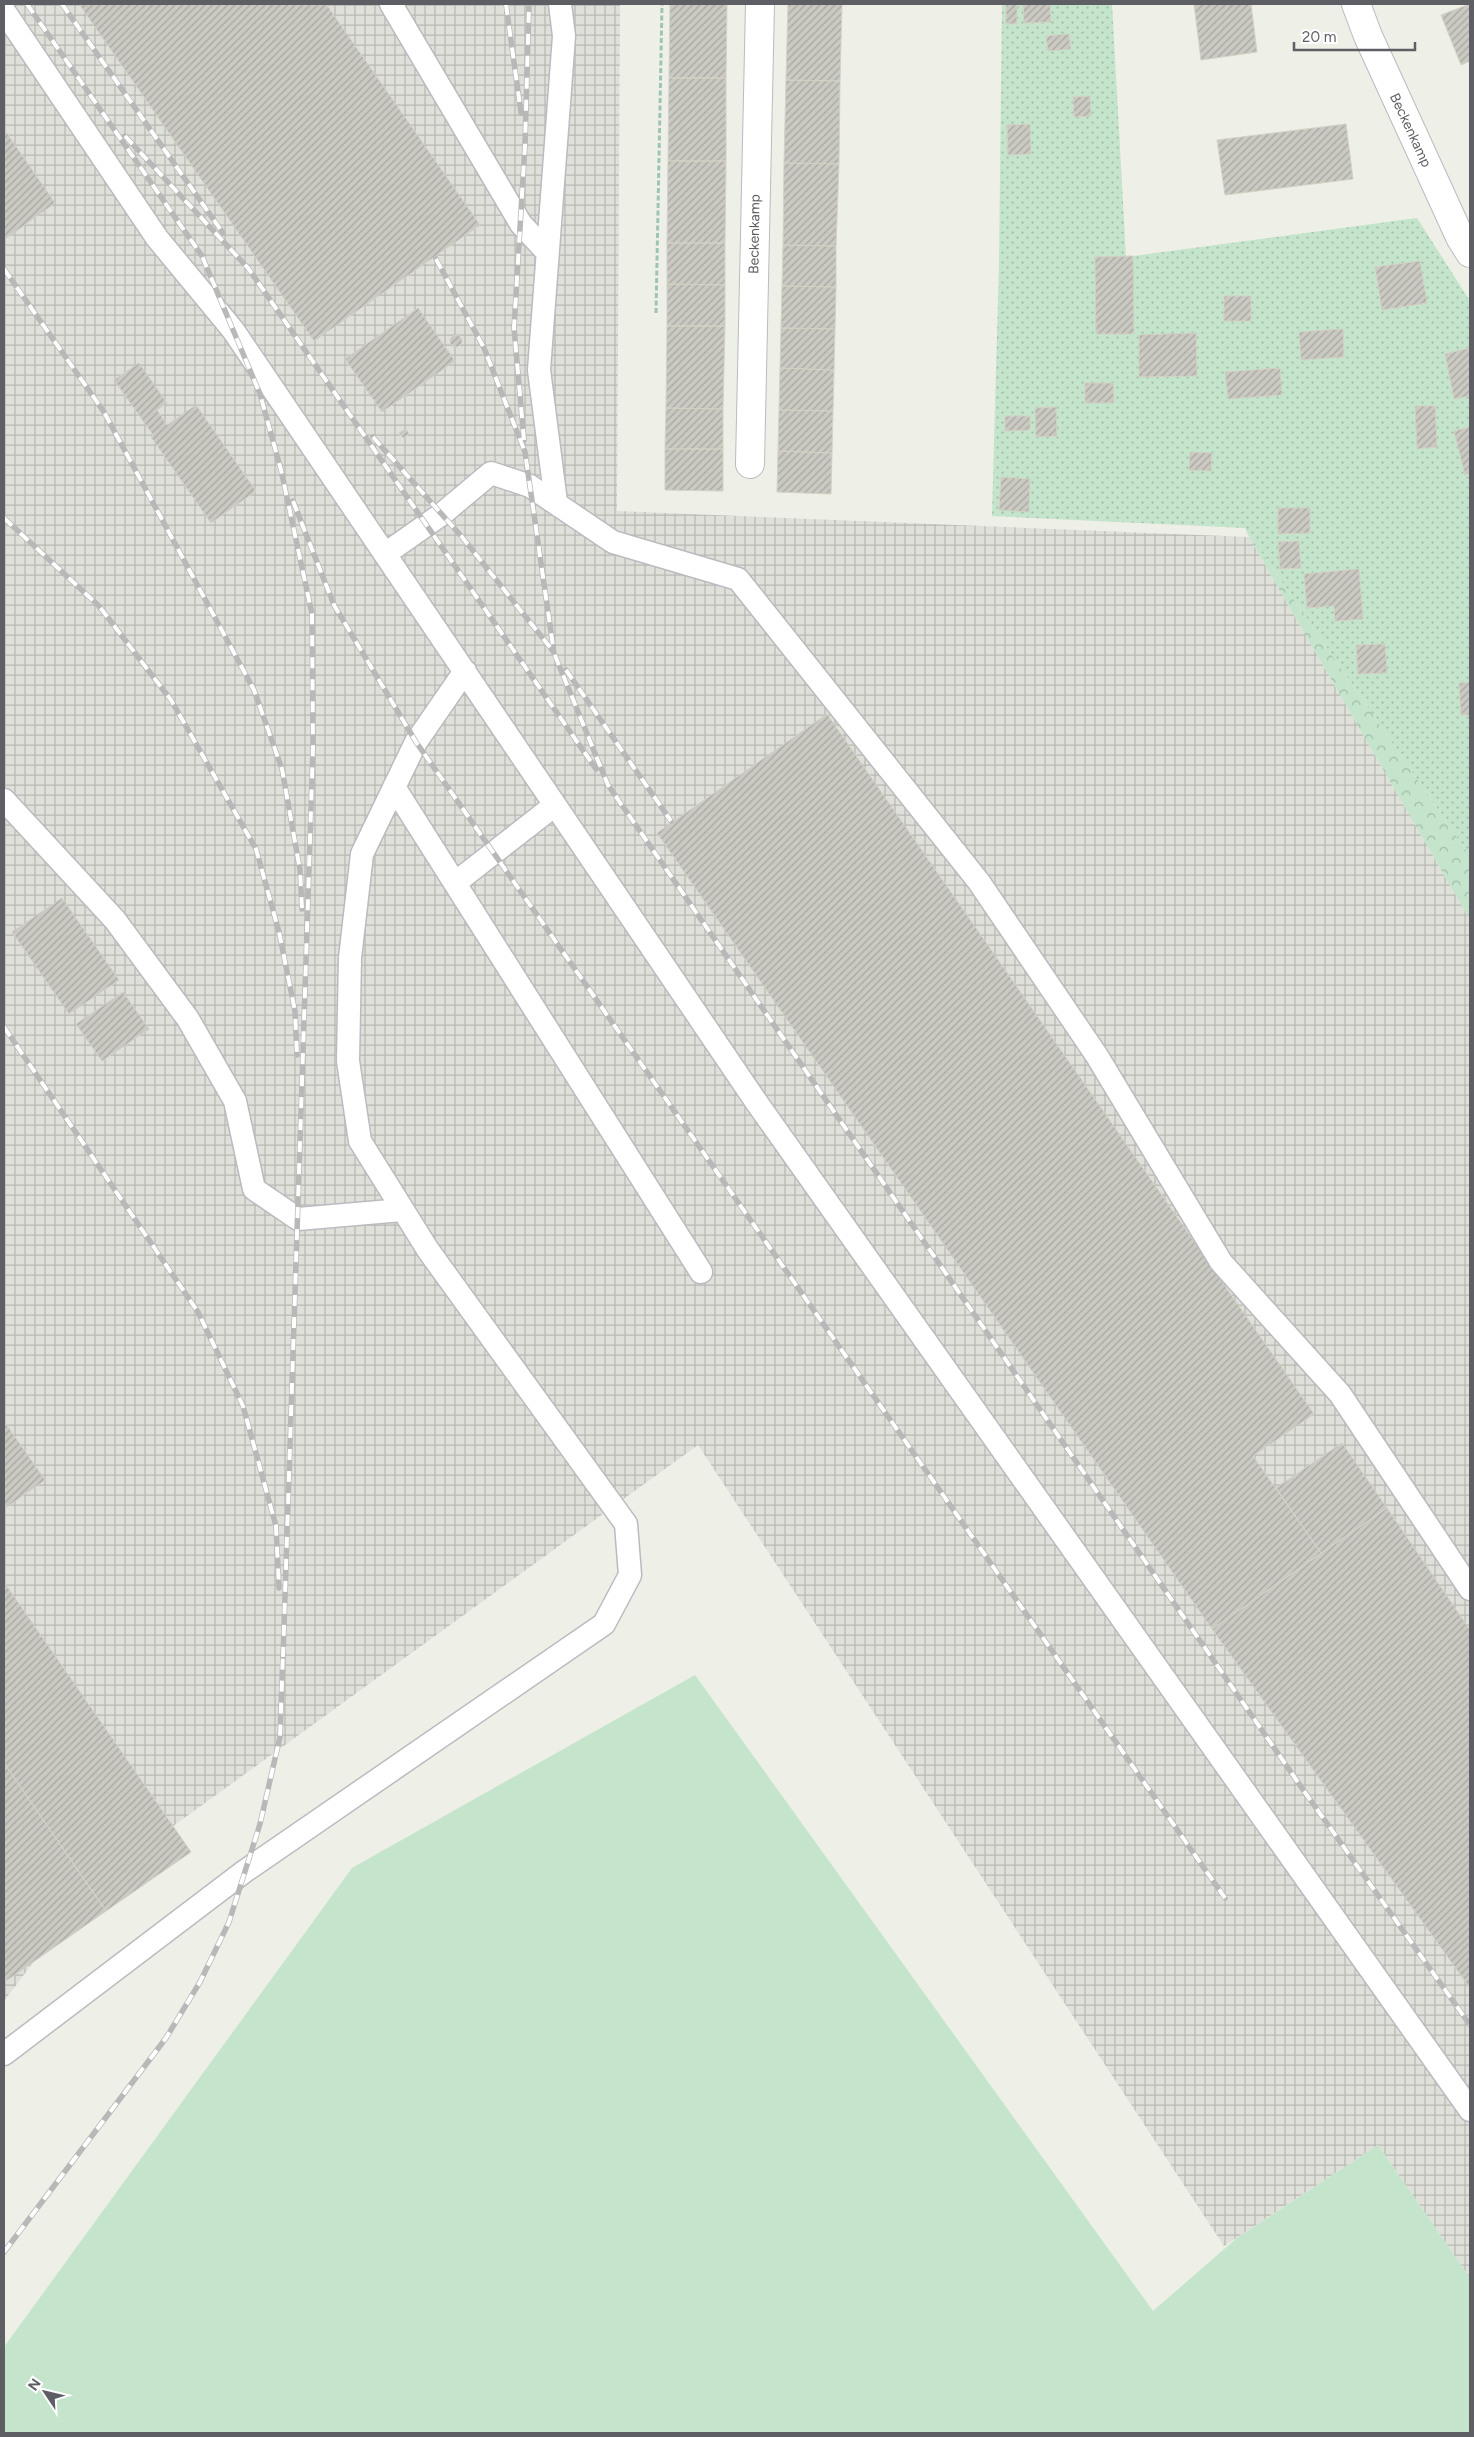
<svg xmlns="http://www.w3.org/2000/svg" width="1474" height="2437" font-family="Figtree,sans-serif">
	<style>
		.industrial { fill: url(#industrial-grid) }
		.green { fill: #c4e4cc }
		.forest { fill: url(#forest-crowns) }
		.garden { fill: url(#garden-dots) }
		.building { fill: url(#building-hatch); stroke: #d3d2c4 }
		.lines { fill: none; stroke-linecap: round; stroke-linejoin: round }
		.lane-casing { stroke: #babbc0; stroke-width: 25 }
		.street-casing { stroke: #babbc0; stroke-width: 30 }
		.path { stroke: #9ec4b2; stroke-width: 3; stroke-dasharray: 5 2.5; stroke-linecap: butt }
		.lane { stroke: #fff; stroke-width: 22 }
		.street { stroke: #fff; stroke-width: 28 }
		.rail-casing { stroke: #b8b8b9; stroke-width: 5.5 }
		.rail { stroke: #fff; stroke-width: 4; stroke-dasharray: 11; stroke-linecap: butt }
		.labels { text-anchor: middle; stroke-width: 4.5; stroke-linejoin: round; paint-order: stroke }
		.street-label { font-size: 14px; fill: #5d5f65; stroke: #fff }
	</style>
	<defs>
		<pattern id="industrial-grid" width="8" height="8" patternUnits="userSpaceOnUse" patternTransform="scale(1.25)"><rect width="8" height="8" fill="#e0e0da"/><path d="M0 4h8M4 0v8" fill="none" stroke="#b9b9b4"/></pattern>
		<pattern id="forest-crowns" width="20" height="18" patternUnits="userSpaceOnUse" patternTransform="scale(1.25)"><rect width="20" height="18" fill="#c4e4cc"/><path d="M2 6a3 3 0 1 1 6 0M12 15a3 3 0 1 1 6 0" fill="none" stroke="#a2bca9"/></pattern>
		<pattern id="garden-dots" width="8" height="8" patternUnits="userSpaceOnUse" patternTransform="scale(1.25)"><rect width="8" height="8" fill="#c4e4cc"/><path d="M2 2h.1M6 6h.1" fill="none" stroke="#a2bca9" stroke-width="1.8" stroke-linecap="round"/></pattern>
		<pattern id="building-hatch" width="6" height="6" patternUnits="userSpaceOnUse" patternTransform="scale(1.25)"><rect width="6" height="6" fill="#cac9c2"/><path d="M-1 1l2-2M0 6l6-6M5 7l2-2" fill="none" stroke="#a7a6a1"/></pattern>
	</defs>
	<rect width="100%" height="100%" fill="#eeefe6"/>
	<path class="industrial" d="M4 4H620L617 511 1249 537 1470 920V2278L1378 2145 1224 2246 698 1445 92 1885 4 2001Z"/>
	<path class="green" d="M695 1675 1153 2311 1237 2238 1378 2145 1470 2278V2433H4V2347L352 1868Z"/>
	<path class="forest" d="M1245 528 1470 856V920L1249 537Z"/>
	<path class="garden" d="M1002 4H1112L1126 257 1417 218 1470 301V856L1245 528 992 516 999 263Z"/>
	<path class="building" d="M79 4H326L480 225 314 341Z
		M670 4H727L726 78H669Z
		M788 4H842L840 81 786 80Z
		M1006 4H1017V24H1006Z
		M1023 4H1050L1051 22 1024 23Z
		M1194 4H1251L1257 52 1201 60Z
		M1470 4V61L1461 65 1441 15Z
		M1069 34 1071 49 1048 51 1046 36Z
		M669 78H726V161H668Z
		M786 80 840 81 839 164 784 163Z
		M1090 96 1091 116 1074 117 1073 97Z
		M1030 124 1031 154 1008 155 1007 125Z
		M1346 124 1353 179 1225 195 1217 140Z
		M4 129 55 203 4 240Z
		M668 161H726L725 243H667Z
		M784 163 839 164 836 246 783 245Z
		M667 243H725V285L667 284Z
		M783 245 836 246V287L782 286Z
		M1133 256 1134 334H1096L1095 257Z
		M1420 261 1427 303 1382 310 1375 267Z
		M667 284 725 285V326H667Z
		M782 286 836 287 835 329 781 328Z
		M1224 296H1251V321H1224Z
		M418 308 455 361 382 412 345 359Z
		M667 326H725L723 409 666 408Z
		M781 328 835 329 834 370 780 368Z
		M1343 329 1344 357 1301 360 1299 332Z
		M1196 333 1197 376 1139 377V335Z
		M450 341a6 6 0 1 1 12 0a6 6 0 1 1-12 0Z
		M1470 348V396L1454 399 1445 354Z
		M139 363 167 403 157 410 167 425 196 405 256 491 211 523 151 437 153 435 114 380Z
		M780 368 834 370 833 411 779 410Z
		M1280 368 1282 395 1228 399 1225 372Z
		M1085 383H1113L1114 403H1085Z
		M1415 406H1435L1437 447 1417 449Z
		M1056 407 1057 436 1036 437 1035 408Z
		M666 408 723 409V449H665Z
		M779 410 833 411 832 453 778 451Z
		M1005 416H1030V430L1005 431Z
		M1470 427V473L1465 475 1454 431Z
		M406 429 409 434 403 438 399 433Z
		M665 449H723V491L665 490Z
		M778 451 832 453 831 494 777 492Z
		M1190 452 1212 453 1211 471 1189 470Z
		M1001 477 1030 479 1029 512 999 510Z
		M1278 508H1310V533L1278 534Z
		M1299 541 1301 568 1280 569 1278 542Z
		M1359 569 1363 619 1335 621 1334 606 1307 608 1304 574Z
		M1385 644 1387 673 1358 674 1356 645Z
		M1470 682V715H1461L1459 683Z
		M827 714 1314 1414 1253 1456 1321 1553 1212 1629 657 833Z
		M62 898 119 980 69 1014 12 932Z
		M123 992 149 1029 102 1061 76 1024Z
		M4 1421 45 1480 4 1509Z
		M1342 1443 1387 1508 1321 1553 1276 1488Z
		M1387 1508 1470 1630V1988L1212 1629Z
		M4 1582 191 1852 106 1911 4 1763Z
		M4 1763 106 1911 6 1981 4 1977Z"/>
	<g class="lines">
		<defs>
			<path id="lane" d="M391 4 521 224 547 252
				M4 11 157 238 233 330 757 1103 1470 2110
				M556 502 539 370 564 36 560 4
				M385 554 442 514 491 473 530 486 613 542 738 579 979 882 1097 1056 1221 1262 1340 1394 1470 1589
				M394 787 701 1272
				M4 800 115 920 188 1019 235 1101 254 1189 298 1219 402 1210
				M455 883 555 805
				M4 2054 245 1871 604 1624 630 1575 626 1524 428 1250 360 1141 348 1061 350 958 362 854 416 742 465 671"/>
			<path id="street" d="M1356 4 1368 36 1460 237 1470 253
				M750 464 760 4"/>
		</defs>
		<use href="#lane" class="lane-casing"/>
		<use href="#street" class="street-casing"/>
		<path class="path" d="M656 313 662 4"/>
		<use href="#lane" class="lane"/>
		<use href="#street" class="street"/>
		<defs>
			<path id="rail" d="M27 4 202 256 260 394 281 470 312 614 313 748 283 1657
				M62 4 223 233
				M506 4 521 113
				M125 136 248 268 596 769
				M436 259 484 348 525 452 554 653 608 785 1304 1791 1470 2025
				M4 269 104 412 254 690 282 769 300 870 302 909
				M373 437 462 537 553 651
				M524 440 514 328 525 145 529 4
				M293 501 334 605 416 742 1225 1898
				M4 518 99 606 171 700 256 849 279 932 295 1011 297 1055
				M566 670 671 821
				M4 1027 198 1312 243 1406 276 1526 279 1588
				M4 2252 166 2038 200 1982 229 1922 260 1824 280 1737 283 1652"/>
		</defs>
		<use href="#rail" class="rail-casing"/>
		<use href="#rail" class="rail"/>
	</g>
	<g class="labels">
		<g class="street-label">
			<text transform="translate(1411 130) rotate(65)" y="5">Beckenkamp</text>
			<text transform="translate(754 234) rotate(-89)" y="5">Beckenkamp</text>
		</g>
	</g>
	<rect width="1474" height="2437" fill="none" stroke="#5d5f65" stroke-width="10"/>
	<g transform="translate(45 2392) rotate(305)" stroke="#ffffff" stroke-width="4" paint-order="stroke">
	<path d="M0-4L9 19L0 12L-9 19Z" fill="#5d5f65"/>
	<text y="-8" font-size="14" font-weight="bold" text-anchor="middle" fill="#5d5f65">N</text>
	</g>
	<path d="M1294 42v8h121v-8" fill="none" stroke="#5d5f65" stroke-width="2.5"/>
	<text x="1302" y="42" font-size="15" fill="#5d5f65" stroke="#ffffff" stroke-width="4" paint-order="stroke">20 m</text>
</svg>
